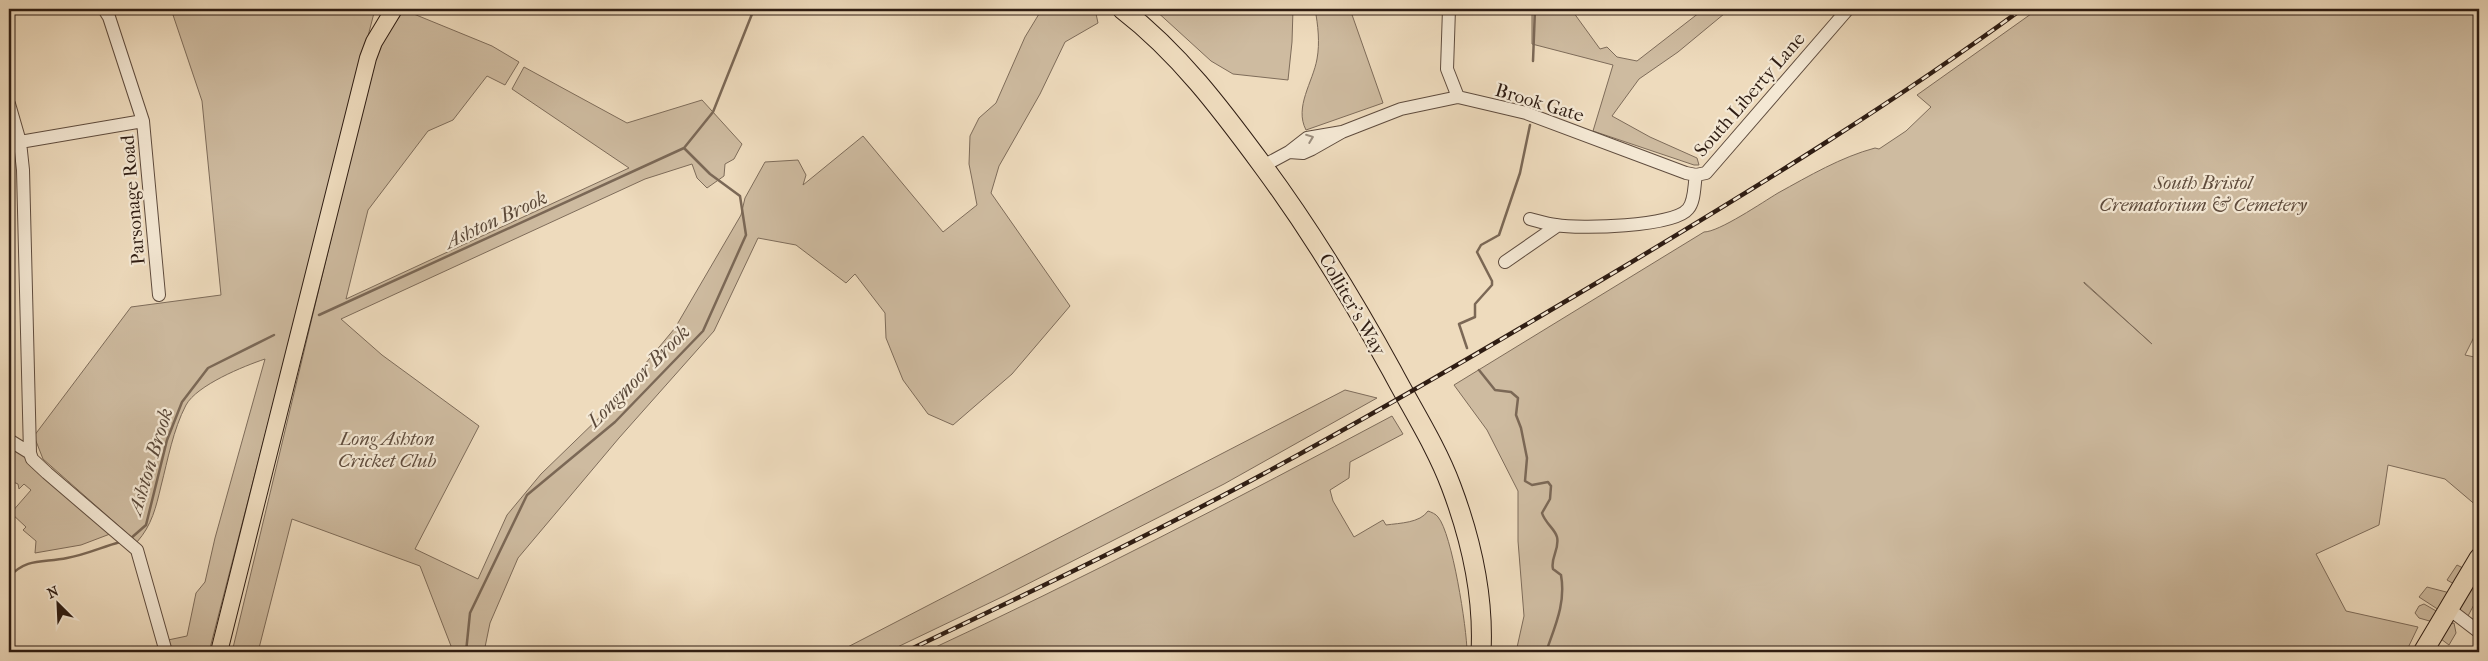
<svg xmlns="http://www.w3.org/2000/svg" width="2488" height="661" font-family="'IM FELL French Canon',serif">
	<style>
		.green { fill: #cebba0; stroke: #7e6c5a; fill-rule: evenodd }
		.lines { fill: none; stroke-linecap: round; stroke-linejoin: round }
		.stream { stroke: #7b6856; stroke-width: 2.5 }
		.minor-casing { stroke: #5f4c3e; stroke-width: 14 }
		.major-casing { stroke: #2f1d13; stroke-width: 18 }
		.highway-casing { stroke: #2f1d13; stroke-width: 21 }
		.minor { stroke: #f4e8d4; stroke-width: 12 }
		.major { stroke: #eedbbd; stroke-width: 16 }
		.highway { stroke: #eedbbd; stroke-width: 19 }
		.rail-casing { stroke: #2f1d13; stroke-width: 4.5 }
		.rail { stroke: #f4e8d4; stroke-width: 2.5; stroke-dasharray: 8; stroke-linecap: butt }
		.oneway { stroke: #9b8d7d }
		.labels { text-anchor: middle; stroke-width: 4.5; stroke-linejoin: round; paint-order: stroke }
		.street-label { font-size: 19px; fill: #2f1d13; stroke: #f4e8d4 }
		.park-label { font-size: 19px; font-style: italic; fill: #5f4c3d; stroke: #f4e8d4 }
		.water-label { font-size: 20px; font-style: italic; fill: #5b493a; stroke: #f4e8d4 }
	</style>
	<rect width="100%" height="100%" fill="#eedbbd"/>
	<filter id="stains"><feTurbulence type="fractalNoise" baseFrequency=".004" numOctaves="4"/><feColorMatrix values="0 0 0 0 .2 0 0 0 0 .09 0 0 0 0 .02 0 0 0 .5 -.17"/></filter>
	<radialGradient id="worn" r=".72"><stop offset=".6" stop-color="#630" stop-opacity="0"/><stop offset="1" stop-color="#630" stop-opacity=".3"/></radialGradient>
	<path class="green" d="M171 9H375L209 652H171L168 640 187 636 196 593 205 582 215 538 265 359C244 366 197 385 186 405 173 430 168 459 161 486 156 507 152 525 137 542L43 459 34 436 131 307 221 295 202 101Z
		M1042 9H1095L1098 23 1065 42 1040 94 999 166 991 193 1070 306 1012 374 953 425 928 414 903 380 886 338 885 313 855 274 846 283 796 245 758 238 714 331 619 438 518 558 490 623 484 652H449L451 646 420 566 292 519 258 652H232L376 51 404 10 492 46 519 62 505 85 487 76 453 120 428 131 368 210 346 299 629 168 512 89 524 67 627 123 702 100 742 144 734 159 725 164 724 176 707 188 697 178 692 164 645 179 341 319 382 355 479 426 415 549 478 579 507 515 541 474 605 412 675 328 741 215 745 198 765 162 798 160 806 175 803 185 863 136 943 232 977 205 969 164 970 136 979 118 996 103 1025 37Z
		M1154 9H1293L1292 42 1288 80 1233 74 1211 61Z
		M1315 9H1350L1383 103 1306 130C1294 107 1313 82 1317 59 1320 43 1318 25 1315 9Z
		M1532 9H1571L1600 49 1607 47 1617 57 1637 61 1704 9H1730L1678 52 1639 79 1612 116 1650 137 1697 158 1699 165H1694L1593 131 1613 65 1532 44Z
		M2038 9H2479V327L2465 355 2479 358V504L2478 507 2445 479 2388 465 2379 525 2316 554 2346 611 2418 627 2406 652H1516L1524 616 1518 541V491L1487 430 1454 385 1704 232C1719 232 1763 202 1778 193 1809 176 1841 157 1875 148L1879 149 1906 131 1931 107 1917 95ZM2084 282 2152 344 2084 283Z
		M1345 390 1377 398 1224 484 1004 596 887 652H838Z
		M1392 416 1403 434 1350 462 1349 478 1330 490 1333 501 1354 537 1383 520 1386 525C1400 523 1420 523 1428 511 1431 512 1436 514 1438 517 1452 533 1467 629 1467 652H925C1083 579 1238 498 1392 416Z
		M9 442 110 534 81 545 35 553 36 541 23 530 26 527 11 513 31 490 24 484 19 489 18 484 11 481 9 484Z
		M2457 565 2465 569 2454 584 2447 580Z
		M2479 572V595L2468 616 2459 609Z
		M2427 587 2450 593 2433 622 2419 618 2415 613 2419 606 2424 604 2438 612 2439 610 2419 597Z
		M2454 623 2456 633 2449 645 2441 639 2450 624Z"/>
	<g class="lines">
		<path class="stream" d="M1533 61 1535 9
			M319 315 684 148
			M1467 348 1459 324 1475 317V304L1492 285V281L1477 252 1481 245 1499 235 1520 173 1530 125
			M1479 370 1495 390 1511 392 1518 398 1516 415 1521 428 1527 458 1525 481 1532 485 1548 482 1551 486 1550 499 1542 513C1545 523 1555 529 1557 537 1560 549 1550 558 1553 569L1561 575C1566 603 1555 626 1546 652
			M130 539 146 525 167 440 182 402 208 368 274 335
			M9 577C27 557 44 563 67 558 85 555 102 547 120 542
			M466 652 470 613 527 495 615 422 703 331 746 235 740 196 710 174 684 148 713 112 754 9"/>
		<defs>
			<path id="minor" d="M104 9 109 17 143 121 159 295
				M1449 9 1447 69 1458 97
				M9 104 20 142 23 170 30 453 32 459 47 473 137 550 166 652
				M1342 132 1307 138 1289 152 1303 153 1312 149 1342 132 1401 109 1458 97 1526 113 1686 173 1696 175 1706 173 1848 9
				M20 142 143 121
				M1263 166 1289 152
				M1530 219C1538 221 1547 224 1556 225 1579 229 1674 227 1688 209 1695 201 1694 185 1696 175
				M1505 262 1557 226
				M9 440 30 453
				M2449 609 2479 632"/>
			<path id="major" d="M219 652 368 58 374 42 394 9"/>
			<path id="highway" d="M1122 9C1179 53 1221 109 1263 166 1311 231 1353 300 1392 371 1412 409 1436 446 1451 486 1471 539 1484 596 1481 652
				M2423 652 2479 558"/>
		</defs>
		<use href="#minor" class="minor-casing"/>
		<use href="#major" class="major-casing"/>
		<use href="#highway" class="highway-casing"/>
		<use href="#minor" class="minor"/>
		<use href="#major" class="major"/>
		<use href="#highway" class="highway"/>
		<defs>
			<path id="rail" d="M905 652C1026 594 1147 537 1265 473 1387 407 1506 337 1625 266 1760 185 1895 102 2022 9"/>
		</defs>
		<use href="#rail" class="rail-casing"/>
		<use href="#rail" class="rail"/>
	</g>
	<defs><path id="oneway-chevron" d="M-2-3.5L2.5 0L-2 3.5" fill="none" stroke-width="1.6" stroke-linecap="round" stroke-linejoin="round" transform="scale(1.25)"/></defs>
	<use class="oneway" href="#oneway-chevron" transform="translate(1310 138) rotate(-21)"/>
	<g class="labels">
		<g class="street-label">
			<text transform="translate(1749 94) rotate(-49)" y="7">South Liberty Lane</text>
			<text transform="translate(1540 102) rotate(17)" y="7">Brook Gate</text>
			<text transform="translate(132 200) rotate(-95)" y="7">Parsonage Road</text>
			<text transform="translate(1353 304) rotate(60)" y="7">Colliter's Way</text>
		</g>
		<g class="park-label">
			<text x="2203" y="189">South Bristol<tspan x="2203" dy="22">Crematorium &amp; Cemetery</tspan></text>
			<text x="387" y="445">Long Ashton<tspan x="387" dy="22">Cricket Club</tspan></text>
		</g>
		<g class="water-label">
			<text transform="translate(496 219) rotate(-25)" y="7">Ashton Brook</text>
			<text transform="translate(638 376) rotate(-45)" y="7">Longmoor Brook</text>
			<text transform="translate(150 461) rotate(-73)" y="7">Ashton Brook</text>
		</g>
	</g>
	<rect width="2488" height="661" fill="none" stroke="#eedbbd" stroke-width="30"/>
	<rect x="10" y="10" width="2468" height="641" fill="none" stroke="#2f1d13" stroke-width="2.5"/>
	<rect x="15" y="15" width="2458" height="631" fill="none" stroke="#2f1d13"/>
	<g transform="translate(58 604) rotate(336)" stroke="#f4e8d4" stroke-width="4" paint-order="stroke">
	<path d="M0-4L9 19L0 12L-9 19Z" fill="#2f1d13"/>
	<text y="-8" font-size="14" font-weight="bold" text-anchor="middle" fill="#2f1d13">N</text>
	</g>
	<rect width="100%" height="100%" filter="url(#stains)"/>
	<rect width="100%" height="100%" fill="url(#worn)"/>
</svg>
